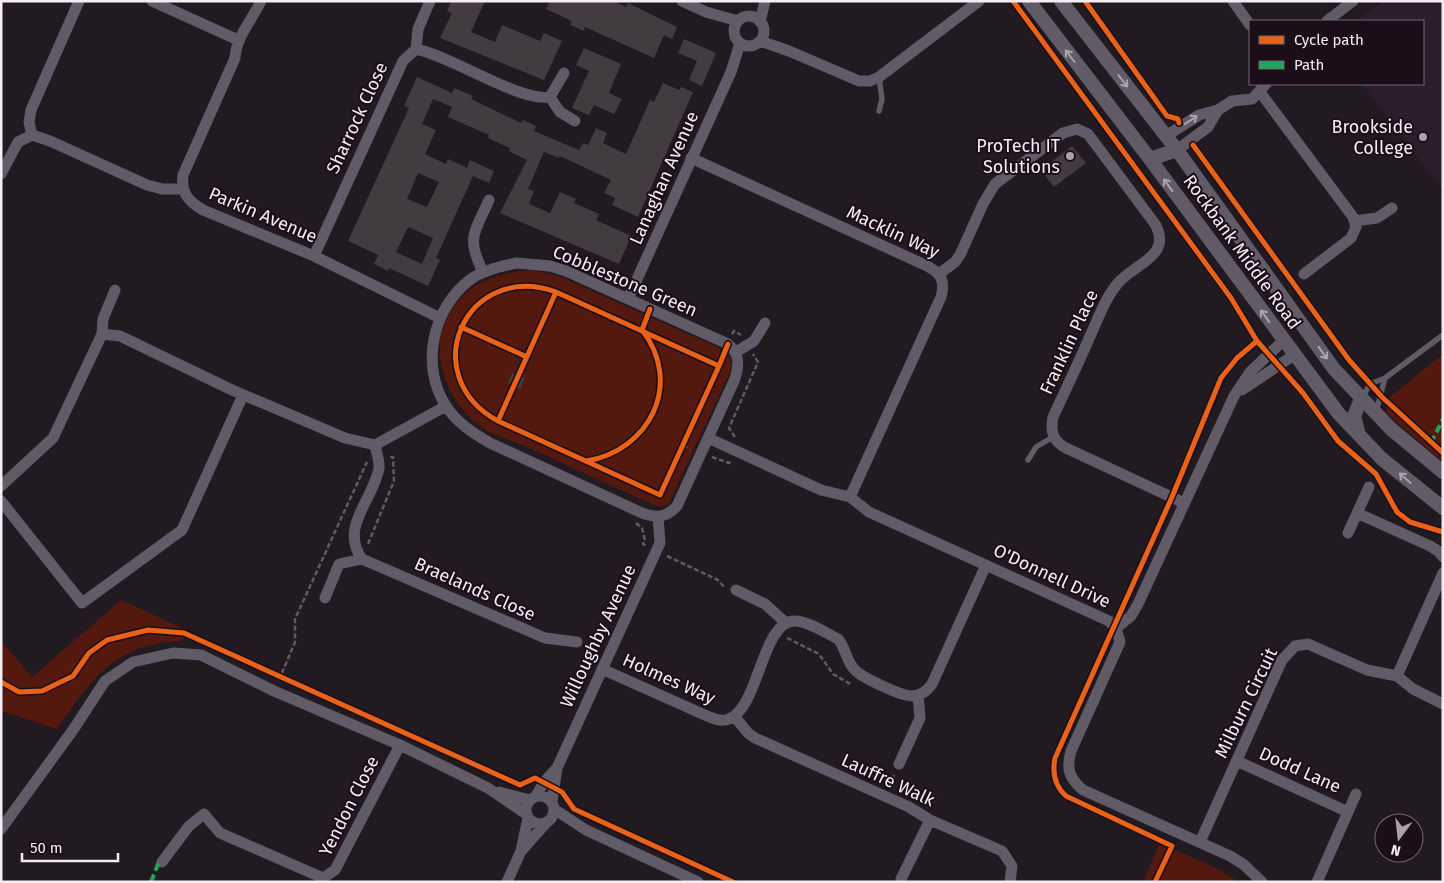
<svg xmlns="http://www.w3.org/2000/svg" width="1444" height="883" font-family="'Fira Sans',sans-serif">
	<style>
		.built { fill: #2d1c2a }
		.green { fill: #53190e }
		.building { fill: #423b3f; fill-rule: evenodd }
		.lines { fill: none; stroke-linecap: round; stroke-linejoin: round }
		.path { stroke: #5f5a63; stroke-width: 2.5; stroke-dasharray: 5 2.5; stroke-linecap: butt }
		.service { stroke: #605b66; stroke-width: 5.5 }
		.minor { stroke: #605b66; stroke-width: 11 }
		.tertiary { stroke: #605b66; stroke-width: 14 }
		.quiet { stroke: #20a55d; stroke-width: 4; stroke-dasharray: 8 4; stroke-linecap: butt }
		.cycleway-casing { stroke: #1b0e18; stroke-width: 8 }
		.cycleway { stroke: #ea6118; stroke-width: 5 }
		.oneway { stroke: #aba4ad }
		.poi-dot { fill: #aba2aa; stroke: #1b0e18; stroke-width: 2 }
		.labels { text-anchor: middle; stroke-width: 4; stroke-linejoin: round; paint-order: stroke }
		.street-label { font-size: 18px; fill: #f6ecf4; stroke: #1b0e18 }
		.poi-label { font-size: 18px; fill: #f6ecf4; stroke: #1b0e18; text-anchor: end }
	</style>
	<rect width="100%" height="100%" fill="#211a20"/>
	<path class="built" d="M1383 1H1443V191L1362 84H1423V21H1356Z"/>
	<path class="green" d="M532 270 561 277 717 347 729 356 732 366 730 372 668 505 659 507 647 502C606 483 566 465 525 446 510 440 489 434 477 424 447 399 429 355 447 318 465 282 496 273 532 270Z
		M1443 354V462L1386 413 1390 397Z
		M121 600 187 630 183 641C115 643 93 678 57 729L1 711V641L32 677Z
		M1160 843 1216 868 1239 882H1143Z"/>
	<path class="building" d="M451 1H485L471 32 495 42 502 25 540 41 544 33 562 41 544 80 440 38 452 13 447 11Z
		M550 1H614L626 7 628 3 677 27 672 39 664 35 654 58 585 27 584 31 570 25 572 21 546 9Z
		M684 39 716 53 702 86 689 80 697 61 678 53Z
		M584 48 621 64 609 93 622 99 614 114 594 105 589 115 572 108 589 71 576 65Z
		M417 77 452 93 454 88 473 96 471 99 521 123 523 120 536 126 534 131 579 150 583 143 588 145 596 128 607 133 603 143 626 154 650 100 654 102 663 83 679 90 681 87 693 92 638 217 612 205 615 198 604 193 611 180 560 156 559 158 544 152 528 189 534 191 529 204 550 213 560 192 576 199 574 203 599 214 596 220 631 236 619 264 500 213 527 160 509 151 510 148 488 138 489 135 448 117 452 107 433 99 422 124 436 130 425 154 446 164 448 159 467 168 470 160 494 171 489 183 473 176 436 258 440 260 428 286 389 268 388 271 374 264 378 255 348 241 409 108 404 106ZM418 173 439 182 427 207 407 199ZM408 227 433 238 422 264 396 252Z
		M1072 146 1086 163 1054 187 1041 170Z
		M512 373 525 378 520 389 508 383Z"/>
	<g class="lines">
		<path class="path" d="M732 334 734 331 741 335
			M735 437 729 428 758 362 753 354
			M683 445 690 449
			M712 457 729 463 731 460
			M636 523 642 528 645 540 643 544 647 546
			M368 544 394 481 393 457H389
			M667 556 718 580 725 588
			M787 638 819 654 833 674 852 685
			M279 680 295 642V619L367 462
			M889 786 894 775"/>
		<path class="service" d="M879 111 882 99 879 77
			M1362 398 1370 384 1385 378 1443 335
			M1376 412 1385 378
			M1028 460 1036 447 1053 437"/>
		<path class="minor" d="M152 1 238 40
			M261 1C252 20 236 37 235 58L183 175C181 193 188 201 203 210L314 256 440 318
			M682 1 706 12 738 21
			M1233 1 1250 25
			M734 31a15 15 0 1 1 30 0a15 15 0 1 1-30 0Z
			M1327 21 1353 1
			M760 22 765 1
			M760 41 789 51 859 81H870L879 77 979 1
			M416 49 418 29 430 1
			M1260 92 1353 217 1356 227 1351 238 1304 274
			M550 97 560 112 575 121
			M32 135 29 122 31 110 79 1
			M1166 136 1199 115 1218 110 1232 101 1252 99 1266 84
			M1177 150 1208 127 1218 110
			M691 158 925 265C940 272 946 280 941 297L850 497
			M1 174 18 142 32 135 50 141 147 185 162 189H183
			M1354 221 1377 218 1392 208
			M314 256 403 61 416 49C454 57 519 102 550 97L564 73
			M517 263 550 266 566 271 728 344C741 354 739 368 734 381L677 506C666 518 656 518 642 513L490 443C473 433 457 423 446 406 420 366 432 308 471 279 484 270 501 266 517 263Z
			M483 272C466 237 474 234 489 200
			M939 274 955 262 960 255 983 204 995 184 1063 133 1077 129 1088 134 1155 224C1173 256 1134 264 1118 283 1105 298 1099 317 1091 334 1079 362 1066 389 1053 417 1050 432 1053 441 1066 448L1184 503
			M628 299 731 72 740 43
			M102 334 120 336 232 390 345 438 375 445 446 406
			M736 352 754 341 765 323
			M1242 390 1294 355
			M708 438 821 490 850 497 869 512 1109 621 1116 628 1120 642 1071 751C1066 769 1069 778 1083 790L1230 856 1243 864 1262 882
			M375 445C376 451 380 462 379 468 374 499 339 527 362 559L545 638 577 642
			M1 486 53 438 102 334 103 319 115 290
			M1 501 82 603 182 530 243 395
			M1357 513 1430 546 1438 551 1443 557
			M1348 533 1369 487
			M736 590 765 604 786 623
			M325 598 339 564 362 559
			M1116 628 1131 616 1138 604 1234 396 1250 372 1283 341
			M602 669 707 716C714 719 722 722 729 719 759 708 762 620 795 621 808 621 826 633 838 639 846 648 846 661 855 670 863 678 901 696 912 696 921 696 927 691 932 684L986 565
			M1397 676 1443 573
			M734 716 748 733 755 738 909 807 930 820 1002 851 1012 866 1010 882
			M1237 761 1348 812
			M899 764 920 718 918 695
			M499 792 530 800
			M526 810a14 14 0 1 1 28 0a14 14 0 1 1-28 0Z
			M536 796 544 782 557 768
			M552 801 557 768 660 543 658 517
			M554 809 586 830 698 882
			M1 829 73 730 105 681 133 662 173 653 201 655 274 691 400 745 488 788 526 814
			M1200 842 1282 660 1295 646 1308 644 1367 670 1397 676 1413 689 1443 704
			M522 850 546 823
			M162 862 189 826 204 814 220 833 323 878 335 870 400 745
			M901 879 930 820
			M507 882 521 851 528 818
			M1317 882 1356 794"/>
		<path class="tertiary" d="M1029 1 1150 159 1339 414 1382 459 1443 508
			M1061 1 1177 150 1334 369 1391 429 1443 472
			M1150 159 1177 150
			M1359 435 1354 416 1361 399"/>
		<path class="quiet" d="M1431 443 1443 419
			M151 882 158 864 162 862"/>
		<defs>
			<path id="cycleway" d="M1013 1 1231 298 1257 341 1303 393 1338 441 1376 474 1397 512 1410 522 1443 532
				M1085 1 1167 116 1178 119 1179 123
				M1193 145 1349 360 1382 397 1443 453
				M461 327 527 357
				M719 366 556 292 498 421 660 495 719 366 728 344
				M498 421C414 375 466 260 556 292
				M586 461C649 451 684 384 642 330L650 309
				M1 682 19 692 42 691 73 676 89 653 107 640 148 630 184 633 520 785 535 778 562 792 574 809 733 882
				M1155 882 1172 846 1066 796C1055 786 1052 773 1055 758L1172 497 1221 378 1237 358 1257 341"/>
		</defs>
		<use href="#cycleway" class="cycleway-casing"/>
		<use href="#cycleway" class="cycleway"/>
	</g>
	<defs><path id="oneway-shaft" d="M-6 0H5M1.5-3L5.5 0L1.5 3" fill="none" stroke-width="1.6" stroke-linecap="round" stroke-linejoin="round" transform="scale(1.25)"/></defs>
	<g class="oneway">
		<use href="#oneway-shaft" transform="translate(1070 56) rotate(-127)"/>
		<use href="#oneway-shaft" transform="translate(1123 81) rotate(52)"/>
		<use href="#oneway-shaft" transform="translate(1191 120) rotate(-33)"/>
		<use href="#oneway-shaft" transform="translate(1168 185) rotate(-126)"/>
		<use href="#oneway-shaft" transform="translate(1265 316) rotate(-126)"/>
		<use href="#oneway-shaft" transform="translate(1323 353) rotate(54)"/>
		<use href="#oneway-shaft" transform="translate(1405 478) rotate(-139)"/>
	</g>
	<g class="poi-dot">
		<circle cx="1423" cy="137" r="5"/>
		<circle cx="1070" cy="156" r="5"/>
	</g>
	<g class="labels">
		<g class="street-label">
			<text transform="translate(357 118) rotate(-65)" y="6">Sharrock Close</text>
			<text transform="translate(664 178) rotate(-66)" y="6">Lanaghan Avenue</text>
			<text transform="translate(263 215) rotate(23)" y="6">Parkin Avenue</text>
			<text transform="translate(893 232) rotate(25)" y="6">Macklin Way</text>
			<text transform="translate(1242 252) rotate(54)" y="6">Rockbank Middle Road</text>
			<text transform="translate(625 281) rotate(23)" y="6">Cobblestone Green</text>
			<text transform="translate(1069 342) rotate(-65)" y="6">Franklin Place</text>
			<text transform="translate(1052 576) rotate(25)" y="6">O'Donnell Drive</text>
			<text transform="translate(475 589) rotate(24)" y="6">Braelands Close</text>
			<text transform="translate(598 636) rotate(-65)" y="6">Willoughby Avenue</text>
			<text transform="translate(669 679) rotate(24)" y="6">Holmes Way</text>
			<text transform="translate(1246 703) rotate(-64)" y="6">Milburn Circuit</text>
			<text transform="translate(1300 770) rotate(24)" y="6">Dodd Lane</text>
			<text transform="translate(888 780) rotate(25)" y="6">Lauffre Walk</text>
			<text transform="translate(349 806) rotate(-63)" y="6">Yendon Close</text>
		</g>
		<g class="poi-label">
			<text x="1413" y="133">Brookside<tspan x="1413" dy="21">College</tspan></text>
			<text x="1060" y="152">ProTech IT<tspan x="1060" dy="21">Solutions</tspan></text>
		</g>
	</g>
	<rect width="1444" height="883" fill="none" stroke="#f6ecf4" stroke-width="5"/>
	<rect x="1249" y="20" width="175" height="65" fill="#1b0e18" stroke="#736770"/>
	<rect x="1259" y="36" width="25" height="8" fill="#ea6118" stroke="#736770"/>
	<text x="1294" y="45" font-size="15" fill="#f6ecf4">Cycle path</text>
	<rect x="1259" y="61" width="25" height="8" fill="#20a55d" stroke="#736770"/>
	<text x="1294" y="70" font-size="15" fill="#f6ecf4">Path</text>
	<g transform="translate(1399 838) rotate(195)"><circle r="24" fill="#1b0e18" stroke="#736770"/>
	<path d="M0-4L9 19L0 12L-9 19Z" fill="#aba2aa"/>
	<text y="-8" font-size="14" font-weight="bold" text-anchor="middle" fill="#f6ecf4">N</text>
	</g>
	<path d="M22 853v8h96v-8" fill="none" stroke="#f6ecf4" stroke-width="2.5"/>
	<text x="30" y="853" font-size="15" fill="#f6ecf4" stroke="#1b0e18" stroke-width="4" paint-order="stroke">50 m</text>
</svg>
